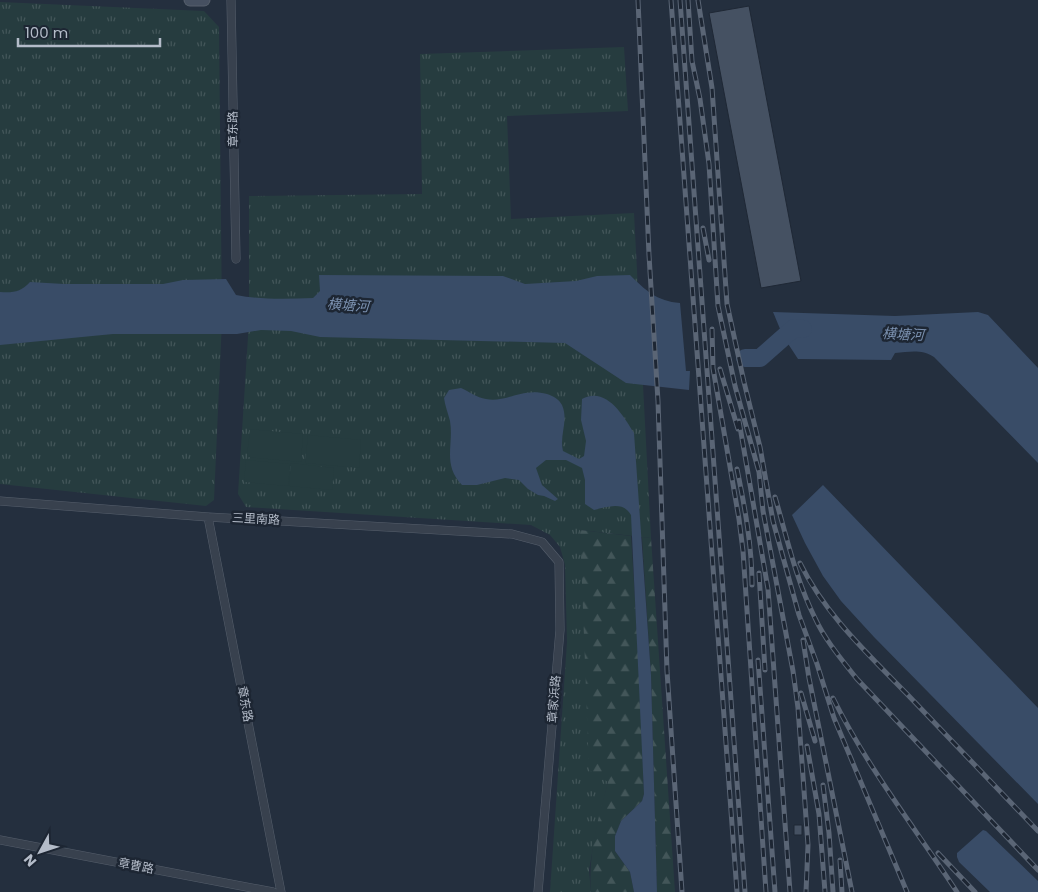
<svg xmlns="http://www.w3.org/2000/svg" width="1038" height="892" font-family="Poppins,'Noto Sans SC',sans-serif">
	<style>
		.grass { fill: url(#grass-tufts) }
		.forest { fill: url(#forest-firs) }
		.garden { fill: #263c3f }
		.water { fill: #394c67 }
		.lines { fill: none; stroke-linecap: round; stroke-linejoin: round }
		.river { stroke: #394c67; stroke-width: 18 }
		.building { fill: #455162; stroke: #1f2835 }
		.street-casing { stroke: #565f6c; stroke-width: 9 }
		.secondary-casing { stroke: #565f6c; stroke-width: 13 }
		.street { stroke: #38414e; stroke-width: 8 }
		.secondary { stroke: #465061; stroke-width: 11 }
		.rail-casing { stroke: #5a6575; stroke-width: 5 }
		.rail { stroke: #1d2633; stroke-width: 3; stroke-dasharray: 9; stroke-linecap: butt }
		.labels { text-anchor: middle; stroke-width: 5; stroke-linejoin: round; paint-order: stroke }
		.street-label { font-size: 12px; fill: #b4bcc9; stroke: #1d2633 }
		.water-label { font-size: 14px; font-style: italic; fill: #7c92b1; stroke: #1d2633 }
	</style>
	<defs>
		<pattern id="grass-tufts" width="24" height="20" patternUnits="userSpaceOnUse" patternTransform="scale(1.25)"><rect width="24" height="20" fill="#263c3f"/><path d="M3 7l-1-3M5 7V3M7 7l1-3M15 17l-1-3M17 17v-4M19 17l1-3" fill="none" stroke="#435659"/></pattern>
		<pattern id="forest-firs" width="22" height="20" patternUnits="userSpaceOnUse" patternTransform="scale(1.25)"><rect width="22" height="20" fill="#263c3f"/><path d="M5 1l3.5 6h-7zM16 11l3.5 6h-7z" fill="#435659"/></pattern>
	</defs>
	<rect width="100%" height="100%" fill="#242f3e"/>
	<path class="grass" d="M0 2 204 11 219 27 222 320 214 500 206 506 0 484Z
		M624 47 628 111 507 116 511 219 634 213 651 538 580 530 608 782 596 831 589 870 591 892H550L567 642 565 565 560 547 550 535 531 525 246 507 238 494 249 321V196L422 194 420 54Z"/>
	<path class="forest" d="M580 530 631 536 639 663 644 794 642 801 621 821 615 836V851L630 872 634 892H591C588 853 598 819 608 782L589 770Z
		M642 537 651 538 675 892H657L651 675Z"/>
	<path class="garden" d="M250 429 303 434 301 462 247 457Z
		M308 435 361 440 359 468 305 463Z
		M246 460 290 464 288 486 244 482Z
		M291 463 334 468 332 490 289 486Z"/>
	<path class="water" d="M319 275 503 276 525 284 576 281 597 276 630 275C646 291 657 301 680 303L686 371H690L689 390 626 383 565 343 320 337 291 331 261 330 237 334H113L0 345V292C13 293 21 292 30 282L64 284H163L183 280 226 279 236 295C262 300 287 299 313 298L320 291Z
		M773 312 895 316 978 312 988 315 1038 368V463L934 357C921 349 910 352 895 353L891 360 798 359 783 336Z
		M461 388C468 391 477 398 486 399 506 403 522 387 547 394 553 396 559 399 562 405 569 421 559 435 563 451L579 459 584 456 586 441 581 420 582 399C606 386 623 415 634 433L651 675 657 892H634L630 872 615 851V836L621 821 642 801 644 794 631 515C623 501 608 507 594 510L585 504V480L582 468 566 460H546L536 468 542 485 558 499 555 501 544 496 538 495 528 489 519 480 505 478 477 485H462C442 464 454 445 450 421 448 413 445 406 444 398L449 390Z
		M823 485 1038 708V804L874 637 841 601 823 576 805 543 792 515Z
		M983 830 986 831 1038 881V892H990L959 862 957 857V853Z"/>
	<g class="lines">
		<path class="river" d="M745 358H760L794 328 803 329"/>
	</g>
	<path class="building" d="M749 6 801 281 761 288 709 13Z
		M794 825H802V835H794Z"/>
	<g class="lines">
		<defs>
			<path id="street" d="M231 0 236 259
				M0 501 208 517 512 534 542 542 559 562 560 630 538 892
				M208 517 281 892
				M0 840 273 892"/>
			<path id="secondary" d="M190 0H204"/>
		</defs>
		<use href="#street" class="street-casing"/>
		<use href="#secondary" class="secondary-casing"/>
		<use href="#street" class="street"/>
		<use href="#secondary" class="secondary"/>
		<defs>
			<path id="rail" d="M638 0 649 255 658 401 667 671 682 892
				M671 0 737 892
				M680 0 745 892
				M688 0 692 61 700 99 709 164 718 306 735 386 759 472 763 511 793 671 798 708 808 845 806 892
				M698 0 712 88 727 304 744 382 760 447 773 521 799 615 817 664 834 718 907 892
				M703 228 709 260
				M712 329 713 368 739 519 743 551 766 892
				M720 369 738 429
				M739 421 768 589 790 892
				M737 469C745 508 752 546 752 585
				M775 497C787 538 796 580 815 618 825 640 842 660 857 679L1038 870
				M800 563C825 614 867 653 906 693 950 739 994 785 1038 831
				M759 573 765 670
				M803 640 809 678 852 892
				M758 660 775 892
				M801 693 815 741
				M833 698C867 767 915 828 957 892
				M807 746 819 814 825 892
				M823 785 829 833 833 892
				M938 853 975 892
				M840 860 842 892"/>
		</defs>
		<use href="#rail" class="rail-casing"/>
		<use href="#rail" class="rail"/>
	</g>
	<g class="labels">
		<g class="street-label">
			<text transform="translate(233 129) rotate(-91)" y="4">章东路</text>
			<text transform="translate(256 519) rotate(3)" y="4">三里南路</text>
			<text transform="translate(554 699) rotate(-85)" y="4">章家浜路</text>
			<text transform="translate(245 704) rotate(79)" y="4">章东路</text>
			<text transform="translate(136 866) rotate(11)" y="4">章曹路</text>
		</g>
		<g class="water-label">
			<text transform="translate(348 305) rotate(4)" y="5">横塘河</text>
			<text transform="translate(903 334) rotate(3)" y="5">横塘河</text>
		</g>
	</g>
	<g transform="translate(40 852) rotate(230)" stroke="#1d2633" stroke-width="4" paint-order="stroke">
	<path d="M0-4L9 19L0 12L-9 19Z" fill="#b4bcc9"/>
	<text y="-8" font-size="14" font-weight="bold" text-anchor="middle" fill="#b4bcc9">N</text>
	</g>
	<path d="M18 38v8h142v-8" fill="none" stroke="#b4bcc9" stroke-width="2.5"/>
	<text x="25" y="38" font-size="15" fill="#b4bcc9" stroke="#1d2633" stroke-width="4" paint-order="stroke">100 m</text>
</svg>
